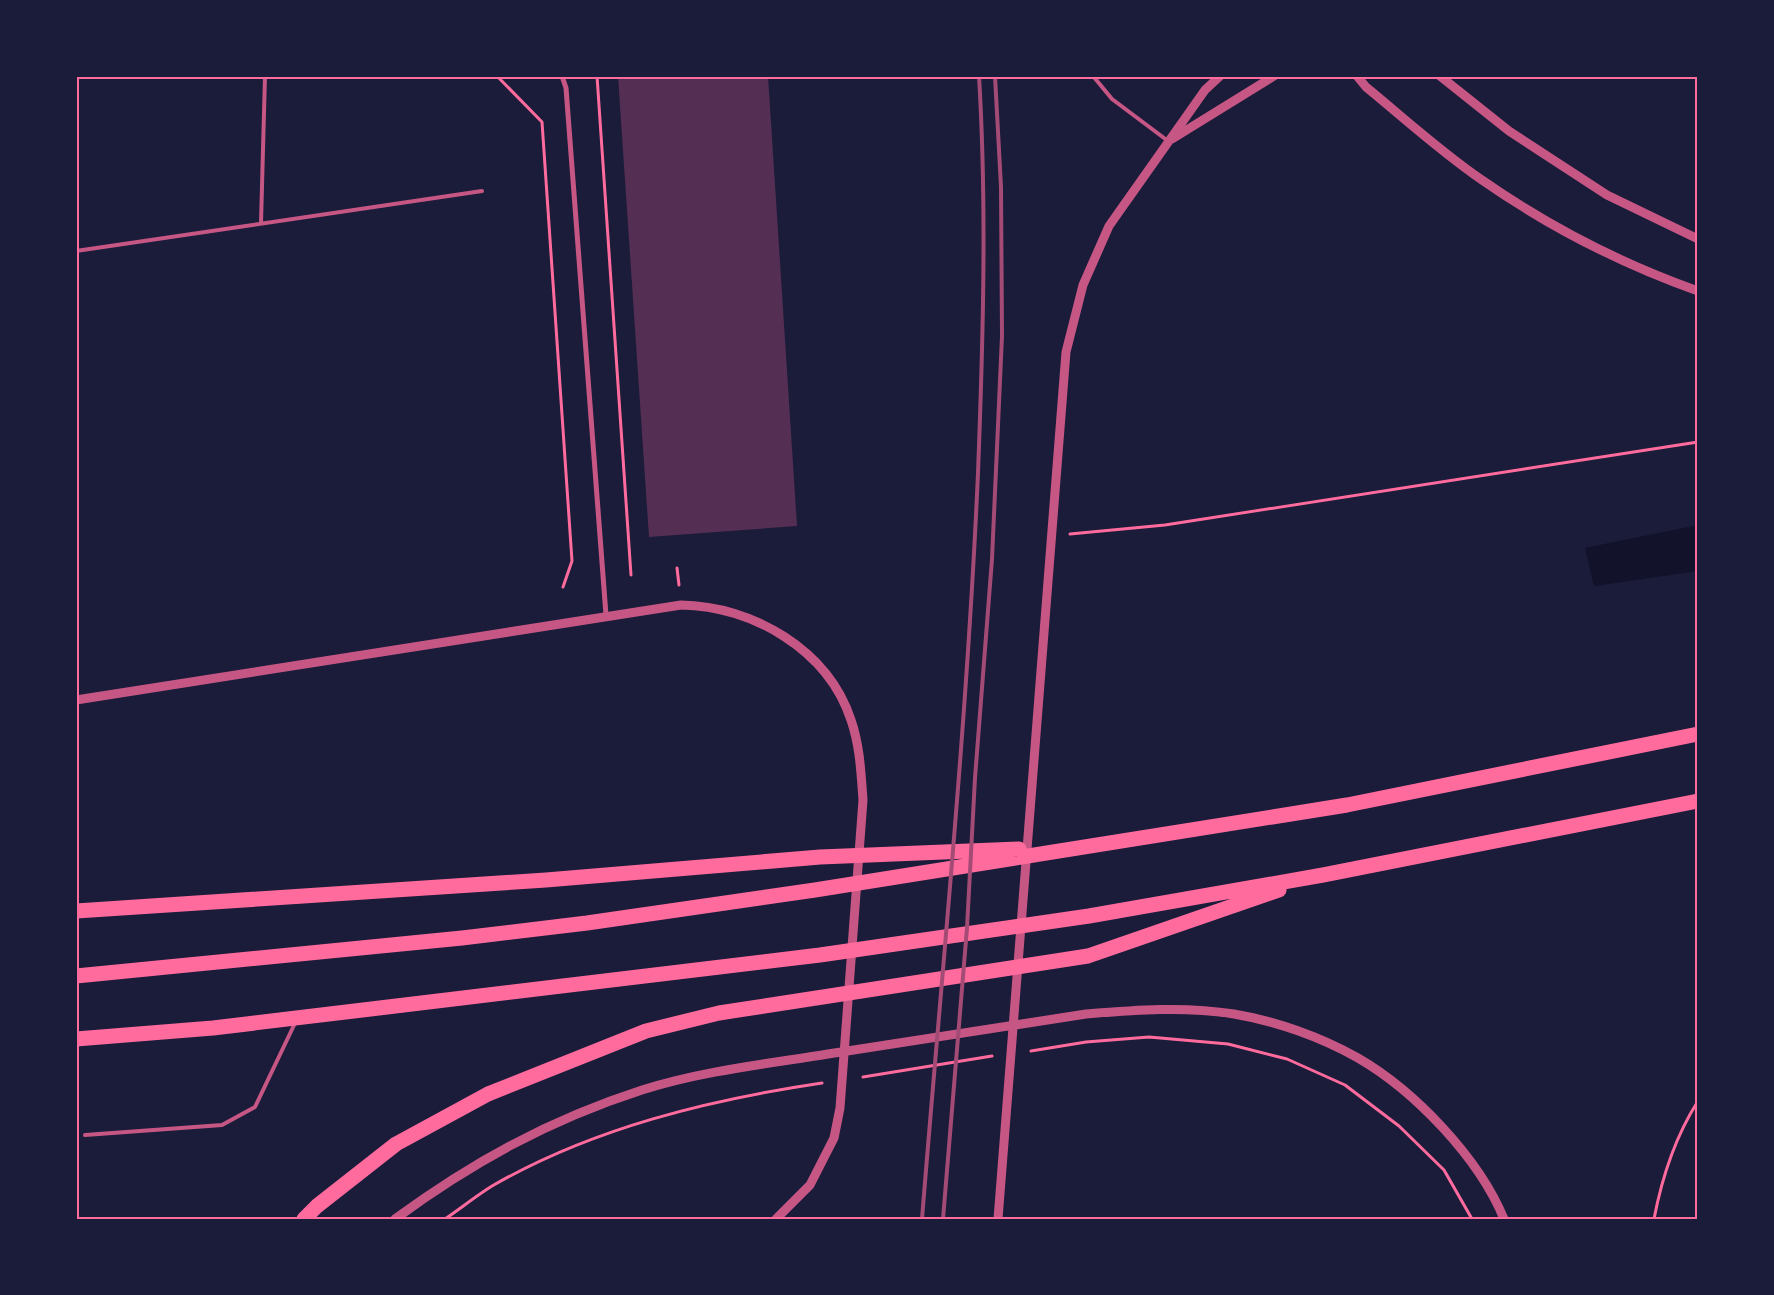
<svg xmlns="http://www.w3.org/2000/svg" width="1774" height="1295" font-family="Karla,sans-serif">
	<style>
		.water { fill: #12122b }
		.building { fill: #542f53 }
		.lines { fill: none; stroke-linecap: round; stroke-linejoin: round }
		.path { stroke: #ff6b9d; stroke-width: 3 }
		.service { stroke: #c65784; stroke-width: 4 }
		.minor { stroke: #c65784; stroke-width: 5 }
		.tertiary { stroke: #c65784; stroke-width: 9 }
		.motorway { stroke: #ff6b9d; stroke-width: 15 }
		.rail { stroke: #a44b75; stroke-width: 4 }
		.neatline { fill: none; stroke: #ff6b9d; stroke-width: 2 }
	</style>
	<rect width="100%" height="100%" fill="#1b1b3a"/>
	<path class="water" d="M1698 525V571L1594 586 1585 548Z"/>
	<path class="building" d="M618 76H768L797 526 649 537Z"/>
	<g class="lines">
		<path class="path" d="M497 76 542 122 572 561 563 587
			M597 76 631 575
			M1070 534 1165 525 1698 442
			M677 568 679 585
			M1031 1051 1086 1042 1149 1037 1228 1044 1287 1059 1345 1085 1399 1126 1444 1170 1472 1219
			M863 1077 992 1056
			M445 1219C461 1208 476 1196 492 1186 593 1128 708 1100 822 1083
			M1654 1219C1662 1177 1675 1137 1698 1101"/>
		<path class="service" d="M1093 76 1112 99 1168 141
			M261 223 265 76
			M76 251 482 191
			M85 1135 222 1125 255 1107 296 1021"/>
		<path class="minor" d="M562 76 566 88 606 615"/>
		<path class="tertiary" d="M1357 76 1366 87C1404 118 1441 152 1482 180 1548 226 1622 264 1698 291
			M1440 76 1509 131 1607 195 1698 239
			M1172 139 1274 76
			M76 700 681 605C753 606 828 650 851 720 860 746 861 773 863 800L840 1108 834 1138 810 1185 776 1219
			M395 1219C473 1162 549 1120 642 1090 702 1071 766 1064 828 1054 914 1041 1000 1028 1086 1014 1135 1010 1185 1006 1234 1014 1276 1021 1321 1037 1358 1058 1415 1091 1479 1158 1504 1219
			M998 1219 1066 352 1083 285 1109 226 1205 90 1220 76"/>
		<path class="motorway" d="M76 911 546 880 820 857 1019 849
			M76 976 462 938 587 923 815 890 1347 805 1698 734
			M76 1039 213 1028 820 955 1089 916 1323 875 1698 801
			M304 1219 317 1206 396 1144 488 1094 646 1031 719 1013 1088 956 1279 890"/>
		<path class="rail" d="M922 1219C942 970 967 722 978 473 983 341 987 209 979 76
			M943 1219 967 928 975 778 992 559 1002 336 1001 187 995 76"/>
	</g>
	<rect width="1774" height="1295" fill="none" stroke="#1b1b3a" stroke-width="155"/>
	<rect x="78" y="78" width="1618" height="1140" class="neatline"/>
</svg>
